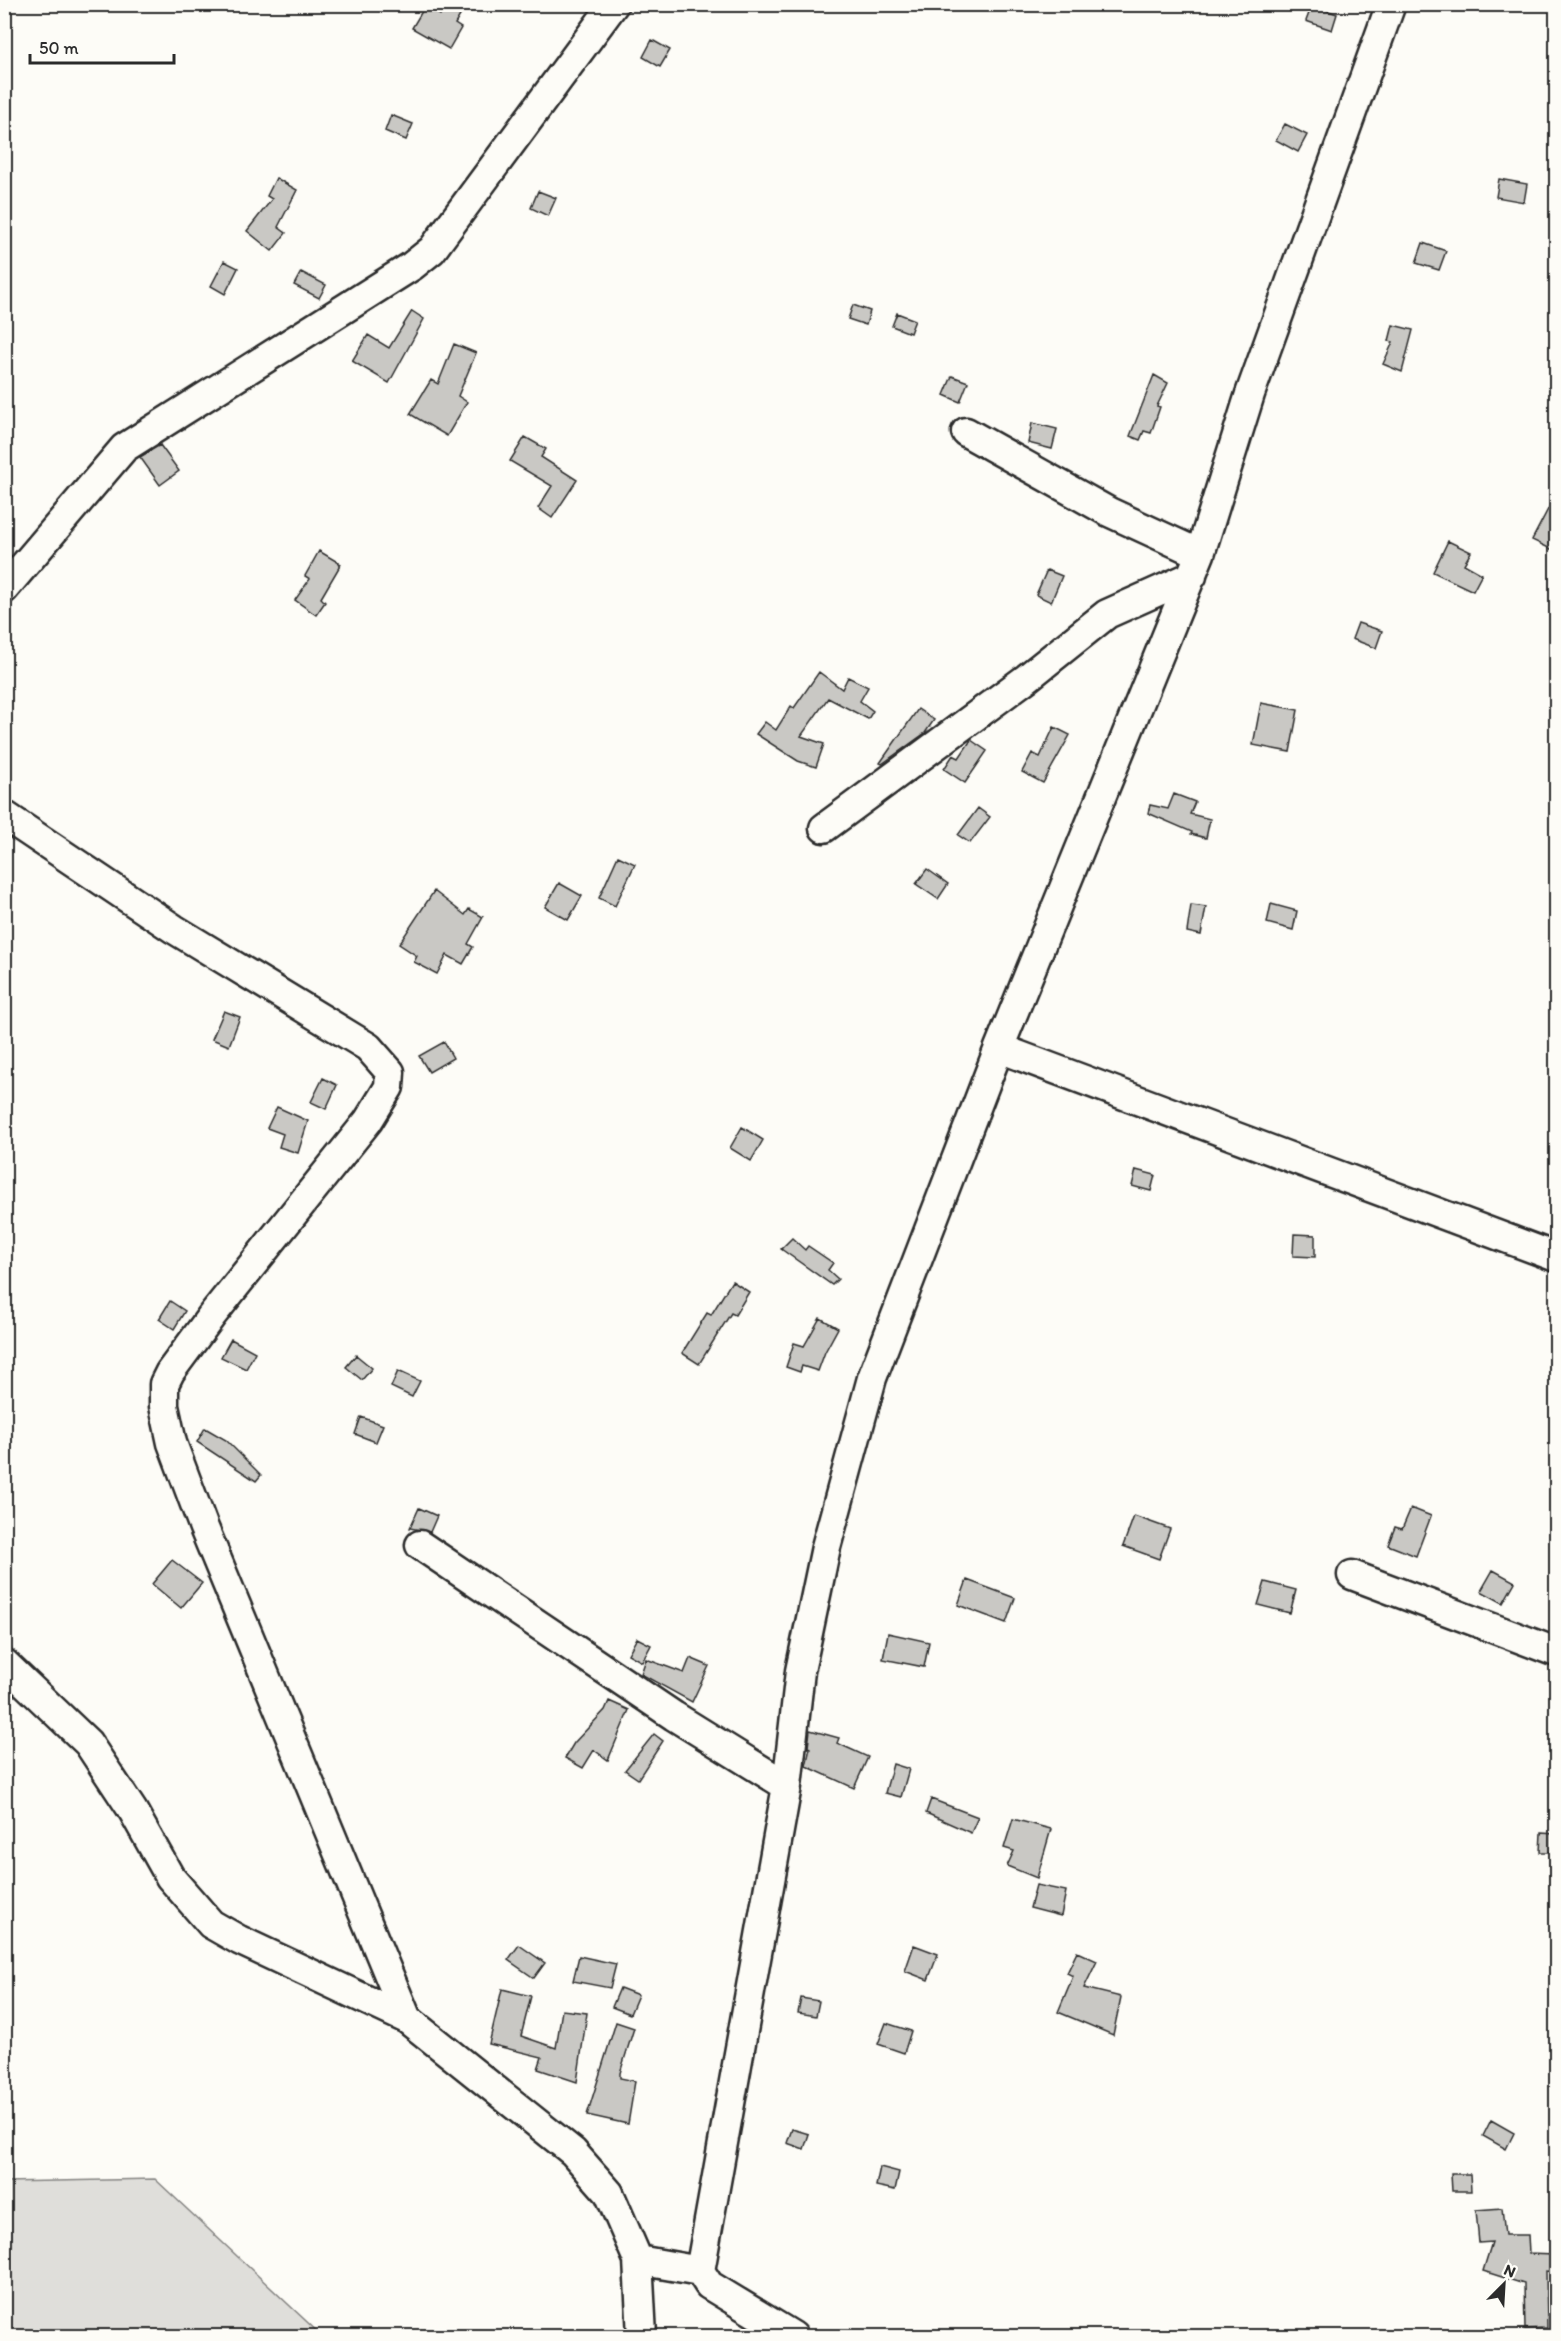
<svg xmlns="http://www.w3.org/2000/svg" width="1561" height="2341" font-family="Itim,sans-serif">
	<style>
		.green { fill: #dfdeda; stroke: #858482; stroke-width: 1.5 }
		.building { fill: #c9c8c4; stroke: #2b2b2b; stroke-width: 1.5 }
		.lines { fill: none; stroke-linecap: round; stroke-linejoin: round }
		.minor-casing { stroke: #2b2b2b; stroke-width: 33 }
		.minor { stroke: #fdfcf7; stroke-width: 28 }
	</style>
	<rect width="100%" height="100%" fill="#fdfcf7"/>
	<filter id="ink" filterUnits="userSpaceOnUse"><feTurbulence type="fractalNoise" baseFrequency=".0167" numOctaves="2"/><feDisplacementMap in="SourceGraphic" scale="12" xChannelSelector="R" yChannelSelector="G"/><feConvolveMatrix kernelMatrix="1 2 1 2 8 2 1 2 1" color-interpolation-filters="sRGB"/></filter>
	<g filter="url(#ink)">
		<path class="green" d="M155 2179 322 2336H5V2182Z"/>
		<path class="building" d="M446 4H467L455 24 461 28 449 49 412 28 425 6 440 15Z
			M1312 5 1337 14 1332 30 1306 21Z
			M652 40 670 50 660 67 643 57Z
			M391 115 413 124 406 140 385 131Z
			M1285 124 1307 135 1298 152 1276 140Z
			M276 178 297 190 278 227 286 233 272 251 247 231 272 199 267 196Z
			M1499 179 1527 184 1524 202 1496 197Z
			M538 191 556 198 548 216 531 208Z
			M1423 243 1446 251 1439 270 1416 263Z
			M224 261 238 268 225 294 211 286Z
			M301 272 326 285 319 298 294 285Z
			M853 305 870 311 866 325 848 319Z
			M412 311 424 319 389 383 352 361 368 335 389 348Z
			M897 313 915 320 910 333 892 326Z
			M1393 325 1413 330 1402 372 1383 364 1393 342 1389 341Z
			M454 344 476 353 458 396 467 402 447 436 410 414 431 380 438 384Z
			M1154 375 1168 383 1157 406 1160 407 1151 433 1144 431 1140 440 1130 436Z
			M952 376 968 382 960 402 944 395Z
			M1032 423 1057 429 1052 449 1028 443Z
			M525 437 546 449 541 457 577 480 552 518 538 508 552 486 510 461Z
			M160 445 179 471 160 485 140 457Z
			M1557 492V552L1532 540Z
			M1448 541 1471 552 1464 564 1482 574 1473 591 1433 572Z
			M319 551 341 564 321 598 325 602 316 615 295 600 310 579 305 576Z
			M1047 570 1062 576 1051 602 1036 595Z
			M1358 623 1382 631 1376 648 1352 639Z
			M819 672 842 689 848 677 868 687 860 701 873 711 868 719 828 698 801 736 824 744 816 767 798 761 756 734 765 722 776 730 791 706 794 708Z
			M1261 703 1298 710 1290 752 1253 745Z
			M918 709 934 720 925 733 882 764 880 763Z
			M1054 727 1070 735 1043 783 1022 772 1032 753 1040 757Z
			M971 740 987 751 965 783 944 769 953 755 959 758Z
			M1174 794 1195 802 1190 814 1210 819 1206 838 1191 834 1192 832 1148 813 1150 805 1168 809Z
			M978 808 990 817 970 843 958 835Z
			M618 856 635 864 615 906 599 898Z
			M927 869 948 884 938 899 916 884Z
			M559 883 582 896 568 920 545 907Z
			M434 891 465 915 469 909 483 917 468 944 473 947 463 964 447 955 437 974 414 962 417 956 399 944Z
			M1271 904 1297 911 1293 930 1267 923Z
			M1191 905 1206 907 1201 935 1187 932Z
			M224 1011 240 1017 229 1046 212 1039Z
			M444 1042 453 1058 429 1072 419 1056Z
			M323 1078 337 1085 326 1109 311 1102Z
			M277 1107 308 1121 298 1153 279 1147 283 1134 267 1128Z
			M742 1127 763 1140 751 1161 730 1148Z
			M1136 1170 1155 1175 1151 1191 1132 1186Z
			M1294 1234 1315 1235V1257L1293 1256Z
			M792 1238 805 1250 808 1246 833 1263 828 1270 838 1279 832 1285 781 1249Z
			M732 1281 749 1292 735 1315 731 1313 699 1364 682 1353 707 1313 711 1315Z
			M170 1301 185 1311 174 1329 159 1319Z
			M820 1318 838 1328 825 1352 818 1371 802 1366 800 1372 786 1367 794 1343 804 1346Z
			M231 1339 255 1352 246 1369 221 1357Z
			M356 1355 372 1368 362 1380 346 1367Z
			M398 1371 420 1381 412 1397 391 1387Z
			M361 1417 383 1425 376 1442 355 1434Z
			M205 1428 226 1440 261 1475 256 1481 197 1442Z
			M419 1508 437 1516 430 1532 410 1528Z
			M1411 1508 1431 1516 1416 1556 1388 1545 1395 1527 1402 1529Z
			M1134 1516 1170 1529 1159 1559 1123 1546Z
			M172 1560 202 1583 181 1608 152 1584Z
			M1493 1570 1515 1582 1503 1603 1481 1591Z
			M967 1580 1015 1598 1006 1623 958 1605Z
			M1265 1582 1296 1590 1290 1613 1258 1605Z
			M888 1633 929 1642 924 1667 883 1659Z
			M637 1638 651 1645 642 1662 628 1654Z
			M690 1658 709 1666 692 1702 641 1674 646 1659 684 1673Z
			M609 1701 629 1710 608 1760 594 1750 583 1768 565 1758 574 1743 605 1710Z
			M810 1730 839 1738 837 1743 868 1757 854 1788 806 1766 810 1748 808 1747Z
			M654 1734 663 1741 638 1779 625 1770Z
			M893 1764 909 1769 901 1797 885 1793Z
			M931 1799 978 1817 971 1833 926 1813Z
			M1013 1819 1051 1829 1037 1878 1007 1866 1014 1851 1004 1848Z
			M1541 1833 1556 1834 1555 1852H1540Z
			M1036 1885 1066 1891 1061 1916 1030 1908Z
			M519 1945 545 1963 534 1978 508 1960Z
			M914 1945 938 1954 928 1980 905 1971Z
			M1077 1952 1097 1961 1084 1988 1121 1997 1113 2035 1058 2012 1073 1976 1067 1973Z
			M579 1956 616 1964 610 1988 573 1981Z
			M620 1988 638 1995 630 2014 612 2007Z
			M502 1989 531 1996 521 2036 556 2048 562 2010 587 2013 577 2082 538 2069 542 2057 489 2044Z
			M801 1998 819 2001 816 2016 798 2013Z
			M616 2022 634 2028 620 2073V2078L635 2081 628 2124 587 2115Z
			M886 2023 911 2031 904 2053 878 2044Z
			M1491 2120 1514 2133 1506 2149 1483 2136Z
			M792 2129 809 2134 804 2149 787 2143Z
			M880 2167 899 2172 895 2190 876 2186Z
			M1451 2174H1470L1471 2191H1452Z
			M1502 2208 1505 2235H1528L1529 2254 1555 2255 1554 2272 1546 2271 1547 2328 1525 2329 1524 2284 1483 2271 1492 2242 1479 2243 1476 2210Z"/>
		<g class="lines">
			<defs>
				<path id="minor" d="M966 432 1109 512 1200 554
					M4 589 124 448 412 266 432 250 614 4
					M4 815 174 929 368 1047 390 1072 389 1087 368 1121 213 1314 170 1372 164 1384V1406L172 1443 204 1528 407 2019
					M824 828 1027 678 1107 614 1192 576
					M999 1048 1556 1257
					M420 1545 674 1716 787 1786
					M1352 1575 1556 1652
					M4 1663 88 1743 133 1811 170 1877 211 1924 239 1940 407 2019 573 2152 609 2193 638 2260 642 2336
					M638 2260 700 2271 709 2285 793 2336
					M700 2271 787 1786 800 1671 826 1547 872 1378 999 1048 1200 554 1250 394 1391 4"/>
			</defs>
			<use href="#minor" class="minor-casing"/>
			<use href="#minor" class="minor"/>
		</g>
	</g>
	<rect width="1561" height="2341" fill="none" stroke="#fdfcf7" stroke-width="24"/>
	<rect x="12" y="12" width="1537" height="2317" fill="none" stroke="#2b2b2b" stroke-width="2" filter="url(#ink)"/>
	<g transform="translate(1504 2284) rotate(24)" stroke="#fdfcf7" stroke-width="4.5" paint-order="stroke">
	<path d="M0-4.5L10 22L0 15L-10 22Z" fill="#2b2b2b"/>
	<text y="-9" font-size="16" font-weight="bold" text-anchor="middle" fill="#2b2b2b">N</text>
	</g>
	<path d="M30 54v9h144v-9" fill="none" stroke="#2b2b2b" stroke-width="3"/>
	<text x="39" y="54" font-size="18" fill="#2b2b2b" stroke="#fdfcf7" stroke-width="4.5" paint-order="stroke">50 m</text>
</svg>
